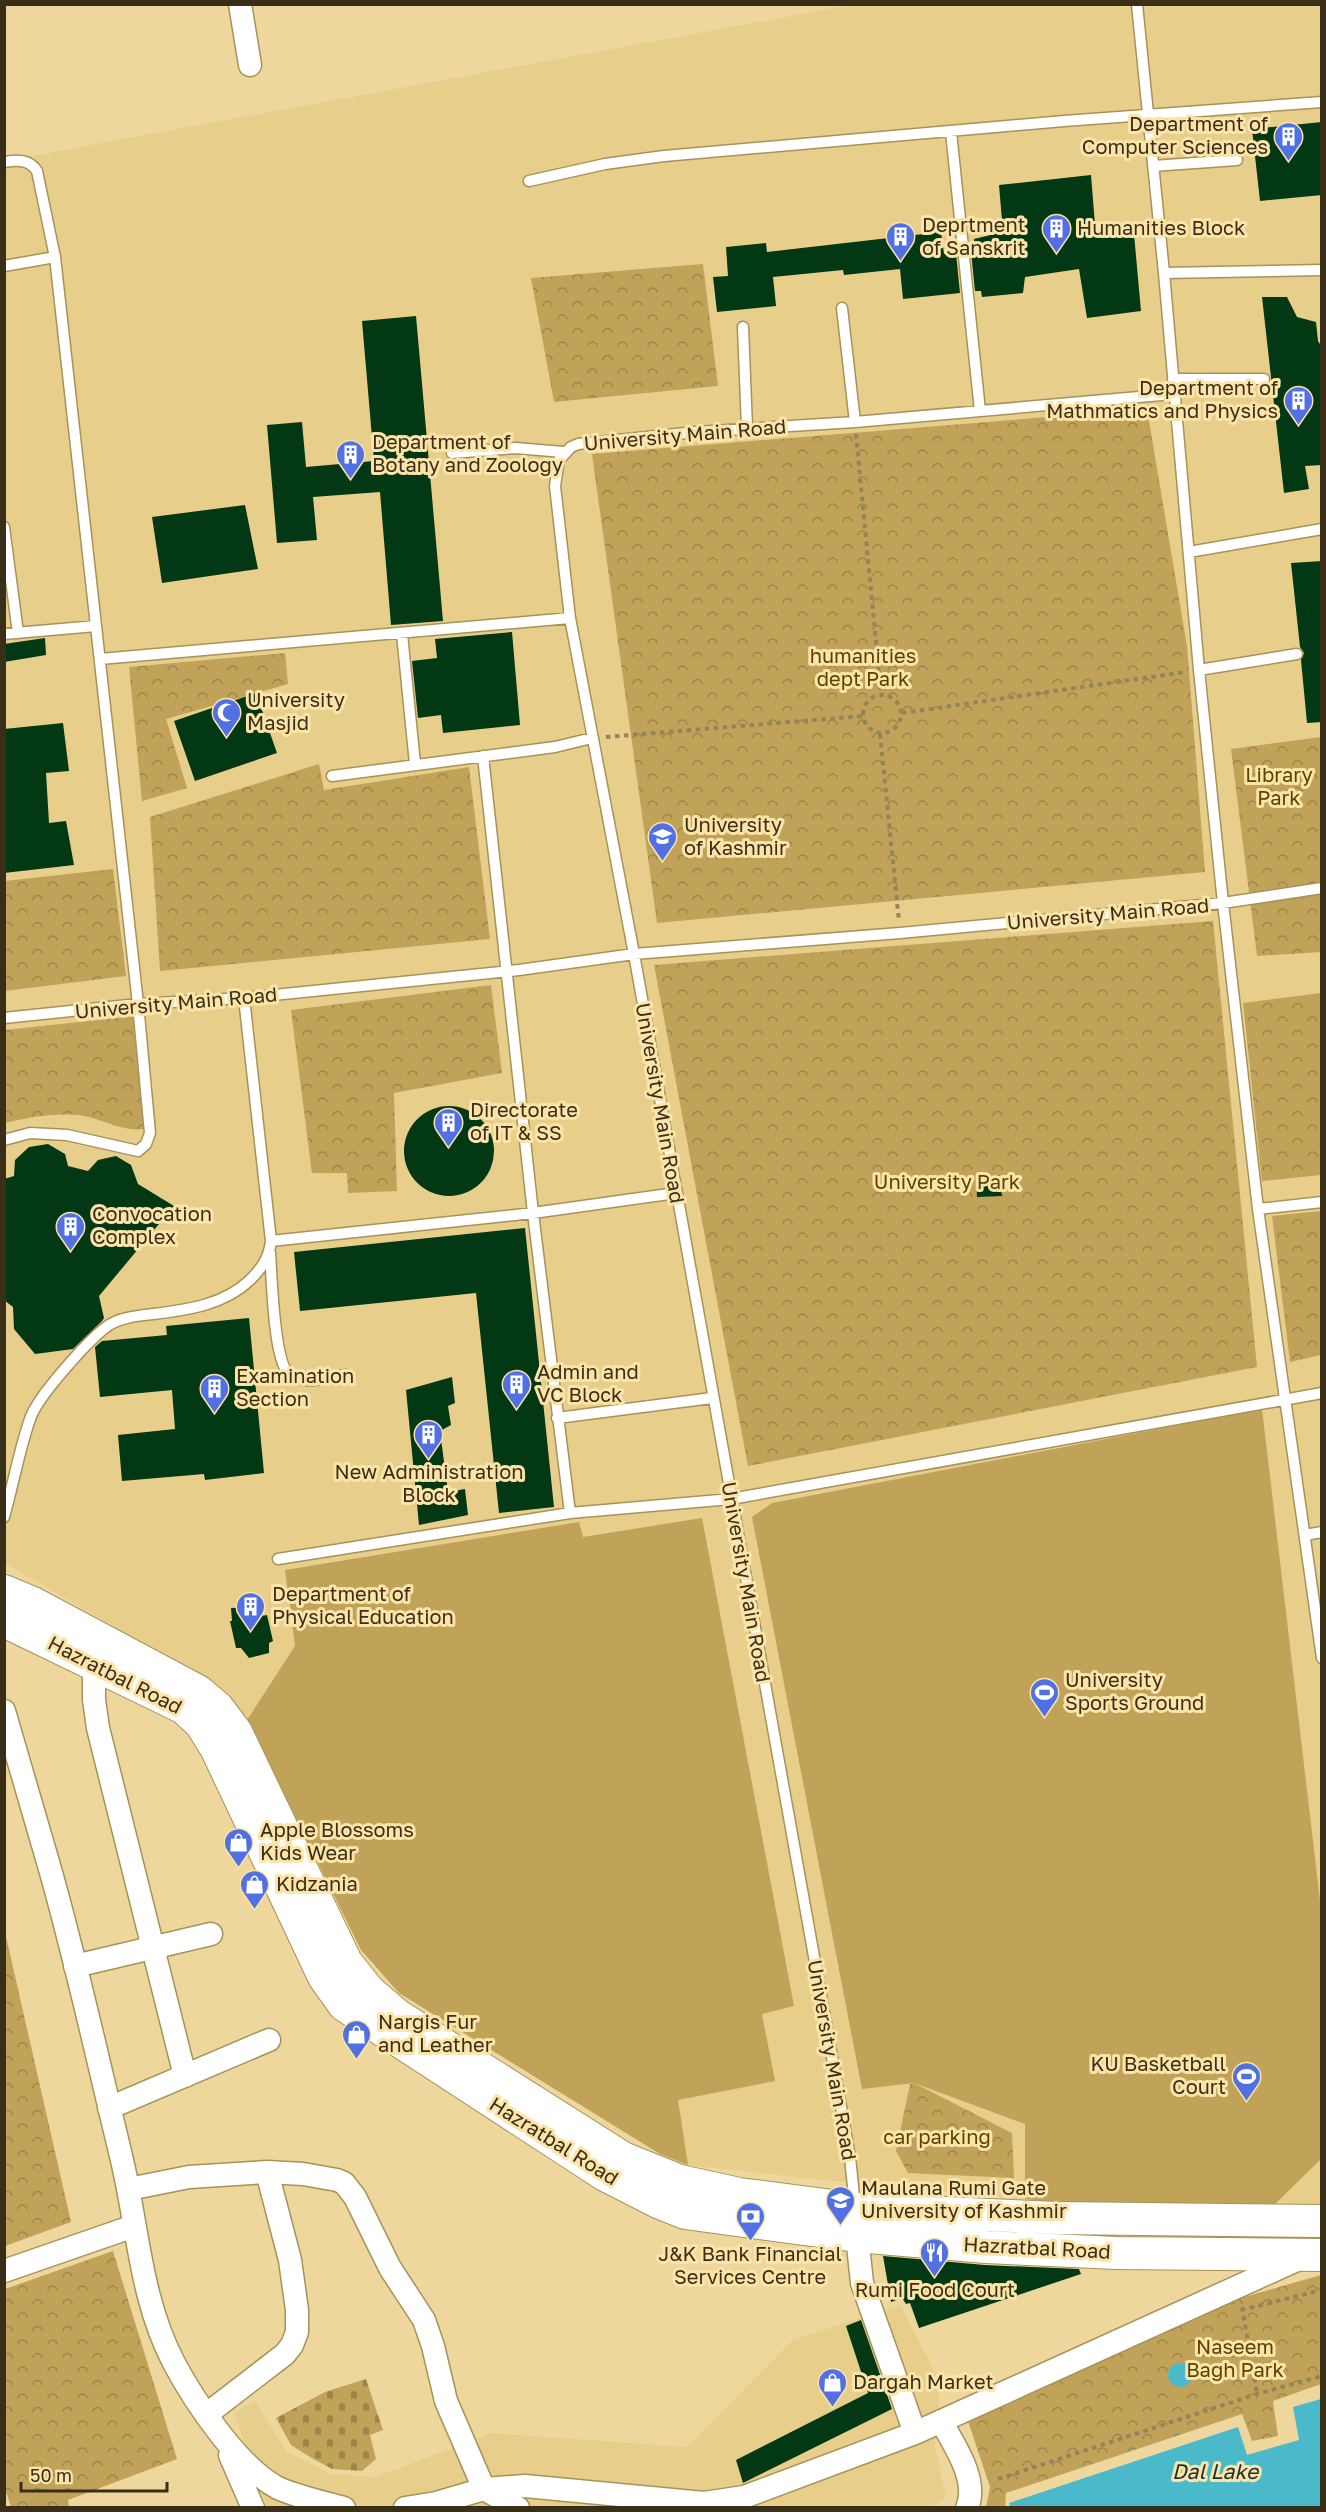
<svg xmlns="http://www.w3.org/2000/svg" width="1326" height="2512" font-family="'Golos Text',sans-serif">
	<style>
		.built { fill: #e8ce8b }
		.grass { fill: #c0a359 }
		.cemetery { fill: url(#cemetery-stones) }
		.park { fill: url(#park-crowns) }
		.water { fill: #4abacb }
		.building { fill: #023814 }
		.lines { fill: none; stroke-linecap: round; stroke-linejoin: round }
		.lane-casing { stroke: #a89259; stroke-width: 13 }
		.street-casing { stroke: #a89259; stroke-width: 25 }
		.secondary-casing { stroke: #a89259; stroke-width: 34 }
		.path { stroke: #94845b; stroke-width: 4; stroke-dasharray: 4.5 4.5; stroke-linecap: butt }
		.lane { stroke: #fff; stroke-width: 10 }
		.street { stroke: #fff; stroke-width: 22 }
		.secondary { stroke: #fff; stroke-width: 32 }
		.labels { text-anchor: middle; stroke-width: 6; stroke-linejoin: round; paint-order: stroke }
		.poi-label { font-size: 20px; fill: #392f18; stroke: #fce4a8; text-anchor: start }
		.street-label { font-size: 20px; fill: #392f18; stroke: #fce4a8 }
		.park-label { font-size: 20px; fill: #574302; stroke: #fce4a8 }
		.water-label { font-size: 21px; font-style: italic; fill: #1c3033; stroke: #fce4a8 }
	</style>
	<defs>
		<pattern id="cemetery-stones" width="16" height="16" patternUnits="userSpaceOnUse" patternTransform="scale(1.5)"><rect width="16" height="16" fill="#c0a359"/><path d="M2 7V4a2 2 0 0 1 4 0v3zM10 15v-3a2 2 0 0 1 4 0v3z" fill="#9d8549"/></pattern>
		<pattern id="park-crowns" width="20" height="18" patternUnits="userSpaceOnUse" patternTransform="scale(1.5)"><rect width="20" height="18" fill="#c0a359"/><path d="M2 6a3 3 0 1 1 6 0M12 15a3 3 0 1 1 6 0" fill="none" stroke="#9d8549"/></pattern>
	</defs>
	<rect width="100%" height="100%" fill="#eed79c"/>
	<path class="built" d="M851 5H1321V2207L1086 2205 812 2179 688 2165 660 2154 399 1993 361 1950 247 1720 224 1691 5 1563 4 161Z
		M900 2305 940 2382 935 2448 946 2497 931 2508 267 2507 234 2413 255 2401 287 2452 331 2474 375 2477 492 2433 687 2447 793 2340Z"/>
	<path class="grass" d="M1262 1409 1322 1917 1321 2159 1272 2207 1086 2205 1025 2199V2124L914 2083 862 2089 752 1517 772 1503Z
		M702 1518 794 2006 762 2014 775 2081 678 2100 688 2165 660 2154 399 1993 361 1950 247 1720 295 1646 285 1570 579 1522 583 1537Z"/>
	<path class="cemetery" d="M366 2379 383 2430 370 2435 376 2459 362 2471 332 2469 310 2457 291 2445 276 2418 325 2392Z"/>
	<path class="park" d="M703 264 718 386 554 402 531 278Z
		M1147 409 1187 646 1205 872 657 923 592 454Z
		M285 653 288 684 166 719 187 788 142 801 129 667Z
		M1321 737V952L1257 956 1231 749Z
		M319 764 324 790 469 767 490 939 160 971 150 817Z
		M113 869 126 976 5 991V881Z
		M1213 921 1257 1367 748 1466 654 965Z
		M491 985 502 1073 394 1093 397 1191 348 1193 347 1173H312L291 1010Z
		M1321 993V1175L1262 1181 1243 1003Z
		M135 1016 147 1124 143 1129C124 1132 104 1120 84 1116 57 1112 31 1117 5 1123V1030Z
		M1321 1211V1355L1290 1362 1272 1216Z
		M5 1932 71 2222 5 2246H4Z
		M914 2083 1012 2133 1014 2178 908 2173 896 2151 910 2084Z
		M113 2251 177 2459 68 2500 69 2507H11L4 2486 5 2289Z
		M1321 2275V2384L1273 2401 1278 2436 1252 2441 1242 2414 1006 2493 1005 2507 986 2508 990 2487 968 2421 1220 2304Z"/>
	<path class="water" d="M1168 2375a12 12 0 1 1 24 0a12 12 0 1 1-24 0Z
		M1321 2399V2507L1011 2508 1009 2503 1238 2427 1247 2455 1299 2440 1293 2407Z"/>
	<path class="building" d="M1322 122V195L1260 201 1252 129Z
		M1091 175 1095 225 1133 223 1141 311 1087 318 1079 269 1025 277 1023 293 982 297 981 291H975L971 251H975L974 239 1003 232 999 185Z
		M941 232 944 254 956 253 960 293 903 299 900 269 844 275 843 270 773 277 776 306 717 312 713 277 728 276 726 247 766 243 767 252Z
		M1262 297H1287L1297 317 1316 322 1318 341 1322 347V465L1305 466 1309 489 1284 493Z
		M416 316 443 621 391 625 380 492 313 497 317 540 277 543 267 425 302 422 306 467 374 461 362 321Z
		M245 505 258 569 162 583 152 517Z
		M1322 561V722L1307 723 1301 660 1304 653 1300 647 1291 563Z
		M512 632 520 725 443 733 441 715 418 718 412 661 437 658 435 639Z
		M45 638 46 655 4 662V644Z
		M256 693 277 753 195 781 174 721Z
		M63 723 69 771 46 773 49 823 66 821 74 865 4 873V729Z
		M404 1151a45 45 0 1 1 90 0a45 45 0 1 1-90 0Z
		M48 1144 65 1154 68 1166 88 1171 98 1160 116 1156 131 1165 138 1184 174 1206 99 1296 104 1318 102 1321 73 1349 35 1354 14 1329 13 1307 4 1300V1179L14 1176 15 1160 29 1147Z
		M999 1175 1002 1196 977 1197 976 1178Z
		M525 1228 554 1507 499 1513 476 1293 300 1311 294 1252Z
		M249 1318 264 1473 205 1480 204 1474 122 1481 118 1435 175 1429 172 1390 100 1397 95 1347 102 1341 167 1335 166 1326Z
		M452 1377 455 1403 448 1406 451 1425 440 1431 448 1492 465 1489 468 1515 419 1525 406 1390Z
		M261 1607V1616L267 1615 273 1641 269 1643V1653L249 1658 241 1648H236L230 1621H232L231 1608Z
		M883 2256 985 2265 1079 2269 1081 2274 919 2328 910 2303 906 2304 902 2298 891 2302Z
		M861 2320 892 2409 743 2483 736 2460 868 2393 846 2326Z"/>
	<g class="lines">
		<defs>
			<path id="lane" d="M1137 4 1164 273 1199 670 1223 903 1258 1209 1322 1658
				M951 132 980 411
				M4 162C18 160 29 159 37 171L55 257 138 1004 150 1133 146 1144 138 1151 67 1135 30 1133 4 1140
				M1153 166 1237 160
				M529 181 605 164 664 156 1064 121 1322 102
				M4 266 55 257
				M1164 273 1322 270
				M842 308 855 422
				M743 327 747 428
				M1173 379H1264
				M452 453 515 448 564 452
				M4 527 18 633
				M1189 552 1322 529
				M4 634 96 626
				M402 634 415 764
				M100 659 570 618
				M1199 670 1297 654
				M483 756 533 1213 570 1513
				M332 776 555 747 592 738
				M4 1018 138 1004 244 998 519 970 634 954 900 933 1223 903 1322 888
				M1258 1209 1322 1202
				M271 1241 533 1213 676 1193
				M270 1253C272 1275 273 1366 291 1376 306 1385 330 1377 346 1375
				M557 1418 712 1398
				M4 1517C13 1485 19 1451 30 1419 37 1397 89 1339 109 1325 122 1317 137 1316 153 1314 187 1310 224 1305 250 1280 262 1268 269 1258 271 1241L244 998
				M1305 1535 1322 1532
				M278 1559 570 1513 731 1499 1322 1393
				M855 2206 850 2157 634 954 570 618 555 486 559 460 571 447 578 444 696 432 855 422 1173 394"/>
			<path id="street" d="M240 4 250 65
				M94 1664V1700L98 1728 185 2076
				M4 1711C19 1764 35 1816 50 1869 77 1964 98 2061 121 2156 138 2225 140 2299 174 2363 194 2401 240 2469 278 2488 298 2497 322 2502 344 2508
				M75 1966 211 1934
				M109 2108 269 2040
				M129 2189 189 2177 267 2172 303 2174 337 2180 344 2183 355 2197 390 2268 424 2320 433 2346 446 2401 484 2489 518 2508
				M857 2236 862 2283 915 2433
				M4 2271 134 2226
				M207 2414 285 2354 292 2345 297 2332V2310L290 2260 267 2172
				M941 2421C954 2445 979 2480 967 2508
				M230 2455 253 2508
				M405 2508 436 2503 484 2489 525 2486 704 2503 744 2497 915 2433 1301 2258"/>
			<path id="secondary" d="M4 1591 33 1603 198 1691 218 1708 236 1732 346 1962 369 1991 397 2015 623 2158 680 2181 739 2194 856 2209 1057 2218 1322 2221
				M4 1621 184 1708 201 1724 216 1748 324 1977 344 2005 605 2175 660 2203 685 2213 857 2236 986 2247 1116 2253 1322 2255"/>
		</defs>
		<use href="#lane" class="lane-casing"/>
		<use href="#street" class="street-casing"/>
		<use href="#secondary" class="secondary-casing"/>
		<path class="path" d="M856 434 881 694
			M863 714a19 19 0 1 1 38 0a19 19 0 1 1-38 0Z
			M902 713 1186 672
			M880 734 899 921
			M606 737 863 716
			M1242 2307 1257 2394
			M1241 2310 1322 2290
			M998 2479 1257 2394 1322 2376"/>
		<use href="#lane" class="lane"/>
		<use href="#street" class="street"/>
		<use href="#secondary" class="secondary"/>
	</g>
	<defs>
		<symbol id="building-pin" viewBox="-11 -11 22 30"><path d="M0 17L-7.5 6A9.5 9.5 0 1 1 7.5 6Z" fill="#5070e4" stroke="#fce4a8"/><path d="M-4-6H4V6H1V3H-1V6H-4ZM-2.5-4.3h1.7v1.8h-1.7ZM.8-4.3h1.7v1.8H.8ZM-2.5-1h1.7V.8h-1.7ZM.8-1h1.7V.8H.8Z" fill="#fff"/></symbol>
		<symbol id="mosque-pin" viewBox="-11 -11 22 30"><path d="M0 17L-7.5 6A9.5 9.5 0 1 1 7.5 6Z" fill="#5070e4" stroke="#fce4a8"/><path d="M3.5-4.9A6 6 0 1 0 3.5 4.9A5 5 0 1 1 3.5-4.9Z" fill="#fff"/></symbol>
		<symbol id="university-pin" viewBox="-11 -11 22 30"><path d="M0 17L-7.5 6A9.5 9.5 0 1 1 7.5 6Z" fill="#5070e4" stroke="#fce4a8"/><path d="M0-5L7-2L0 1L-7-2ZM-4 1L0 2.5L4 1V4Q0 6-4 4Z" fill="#fff"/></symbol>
		<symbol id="stadium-pin" viewBox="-11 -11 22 30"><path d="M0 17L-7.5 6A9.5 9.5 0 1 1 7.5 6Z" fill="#5070e4" stroke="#fce4a8"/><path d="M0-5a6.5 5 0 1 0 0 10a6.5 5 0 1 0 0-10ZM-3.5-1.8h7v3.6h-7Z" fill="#fff"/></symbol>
		<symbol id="shop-pin" viewBox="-11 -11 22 30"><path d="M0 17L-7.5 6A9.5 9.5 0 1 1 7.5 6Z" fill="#5070e4" stroke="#fce4a8"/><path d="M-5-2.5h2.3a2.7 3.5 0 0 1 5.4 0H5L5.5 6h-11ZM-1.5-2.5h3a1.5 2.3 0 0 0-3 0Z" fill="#fff"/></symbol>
		<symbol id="bank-pin" viewBox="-11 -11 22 30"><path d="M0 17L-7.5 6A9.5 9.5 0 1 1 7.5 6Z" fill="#5070e4" stroke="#fce4a8"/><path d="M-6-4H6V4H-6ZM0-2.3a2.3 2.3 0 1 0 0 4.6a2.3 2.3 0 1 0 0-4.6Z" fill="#fff"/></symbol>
		<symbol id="restaurant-pin" viewBox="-11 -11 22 30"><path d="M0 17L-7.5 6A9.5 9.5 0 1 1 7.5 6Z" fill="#5070e4" stroke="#fce4a8"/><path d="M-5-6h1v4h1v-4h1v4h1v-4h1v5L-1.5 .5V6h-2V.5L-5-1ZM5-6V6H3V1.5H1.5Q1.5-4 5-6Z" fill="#fff"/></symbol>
	</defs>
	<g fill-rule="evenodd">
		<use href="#building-pin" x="1272" y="120" width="33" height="45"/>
		<use href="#building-pin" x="1040" y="212" width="33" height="45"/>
		<use href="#building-pin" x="884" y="220" width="33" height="45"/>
		<use href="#building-pin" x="1282" y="384" width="33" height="45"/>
		<use href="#building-pin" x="334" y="438" width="33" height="45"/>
		<use href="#mosque-pin" x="210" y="696" width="33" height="45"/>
		<use href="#university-pin" x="646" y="820" width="33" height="45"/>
		<use href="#building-pin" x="432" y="1106" width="33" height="45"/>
		<use href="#building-pin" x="54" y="1210" width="33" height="45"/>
		<use href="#building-pin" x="500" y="1368" width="33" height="45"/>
		<use href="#building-pin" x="198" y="1372" width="33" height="45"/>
		<use href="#building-pin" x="412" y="1418" width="33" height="45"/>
		<use href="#building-pin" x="234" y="1590" width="33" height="45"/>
		<use href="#stadium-pin" x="1028" y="1676" width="33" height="45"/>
		<use href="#shop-pin" x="222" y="1826" width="33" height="45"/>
		<use href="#shop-pin" x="238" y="1868" width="33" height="45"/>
		<use href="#shop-pin" x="340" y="2018" width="33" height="45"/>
		<use href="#stadium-pin" x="1230" y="2060" width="33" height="45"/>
		<use href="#university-pin" x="824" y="2184" width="33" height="45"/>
		<use href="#bank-pin" x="734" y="2200" width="33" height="45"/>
		<use href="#restaurant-pin" x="918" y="2236" width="33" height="45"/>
		<use href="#shop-pin" x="816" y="2366" width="33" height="45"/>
	</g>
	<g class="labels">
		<g class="poi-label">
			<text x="1268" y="131" text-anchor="end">Department of<tspan x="1268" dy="23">Computer Sciences</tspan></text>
			<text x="922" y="232">Deprtment<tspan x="922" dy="23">of Sanskrit</tspan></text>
			<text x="1077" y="235">Humanities Block</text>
			<text x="1278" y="395" text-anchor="end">Department of<tspan x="1278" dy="23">Mathmatics and Physics</tspan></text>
			<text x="372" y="449">Department of<tspan x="372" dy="23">Botany and Zoology</tspan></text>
			<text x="247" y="707">University<tspan x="247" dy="23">Masjid</tspan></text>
			<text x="684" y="832">University<tspan x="684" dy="23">of Kashmir</tspan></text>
			<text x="470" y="1117">Directorate<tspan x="470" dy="23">of IT &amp; SS</tspan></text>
			<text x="92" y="1221">Convocation<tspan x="92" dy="23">Complex</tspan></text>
			<text x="537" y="1379">Admin and<tspan x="537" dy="23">VC Block</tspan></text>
			<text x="236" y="1383">Examination<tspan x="236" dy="23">Section</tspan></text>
			<text x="429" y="1479" text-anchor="middle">New Administration<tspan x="429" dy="23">Block</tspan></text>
			<text x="272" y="1601">Department of<tspan x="272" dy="23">Physical Education</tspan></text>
			<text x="1065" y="1687">University<tspan x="1065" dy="23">Sports Ground</tspan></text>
			<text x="260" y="1837">Apple Blossoms<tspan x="260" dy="23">Kids Wear</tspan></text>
			<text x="276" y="1891">Kidzania</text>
			<text x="378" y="2029">Nargis Fur<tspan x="378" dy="23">and Leather</tspan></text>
			<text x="1226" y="2071" text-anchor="end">KU Basketball<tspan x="1226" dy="23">Court</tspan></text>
			<text x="861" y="2195">Maulana Rumi Gate<tspan x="861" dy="23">University of Kashmir</tspan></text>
			<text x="750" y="2261" text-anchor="middle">J&amp;K Bank Financial<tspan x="750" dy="23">Services Centre</tspan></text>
			<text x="935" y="2297" text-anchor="middle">Rumi Food Court</text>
			<text x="853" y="2389">Dargah Market</text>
		</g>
		<g class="street-label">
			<text transform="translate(685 435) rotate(-5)" y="7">University Main Road</text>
			<text transform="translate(1108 914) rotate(-5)" y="7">University Main Road</text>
			<text transform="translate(176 1003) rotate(-5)" y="7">University Main Road</text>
			<text transform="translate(660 1103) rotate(80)" y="7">University Main Road</text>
			<text transform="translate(746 1582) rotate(80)" y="7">University Main Road</text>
			<text transform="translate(115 1675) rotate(27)" y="7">Hazratbal Road</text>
			<text transform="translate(832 2060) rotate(80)" y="7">University Main Road</text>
			<text transform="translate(554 2141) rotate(32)" y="7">Hazratbal Road</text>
			<text transform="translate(1037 2248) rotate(3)" y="7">Hazratbal Road</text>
		</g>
		<g class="park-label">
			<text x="863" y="663">humanities<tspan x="863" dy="23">dept Park</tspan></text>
			<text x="1279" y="782">Library<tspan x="1279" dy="23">Park</tspan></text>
			<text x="947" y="1189">University Park</text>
			<text x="937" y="2144">car parking</text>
			<text x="1235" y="2354">Naseem<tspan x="1235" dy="23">Bagh Park</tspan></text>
		</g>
		<g class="water-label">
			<text x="1215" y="2479">Dal Lake</text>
		</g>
	</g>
	<rect width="1326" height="2512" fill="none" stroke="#392f18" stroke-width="12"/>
	<path d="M21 2482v9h146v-9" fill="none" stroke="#392f18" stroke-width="3"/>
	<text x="30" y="2482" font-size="18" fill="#392f18" stroke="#fce4a8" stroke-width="4.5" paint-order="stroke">50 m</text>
</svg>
